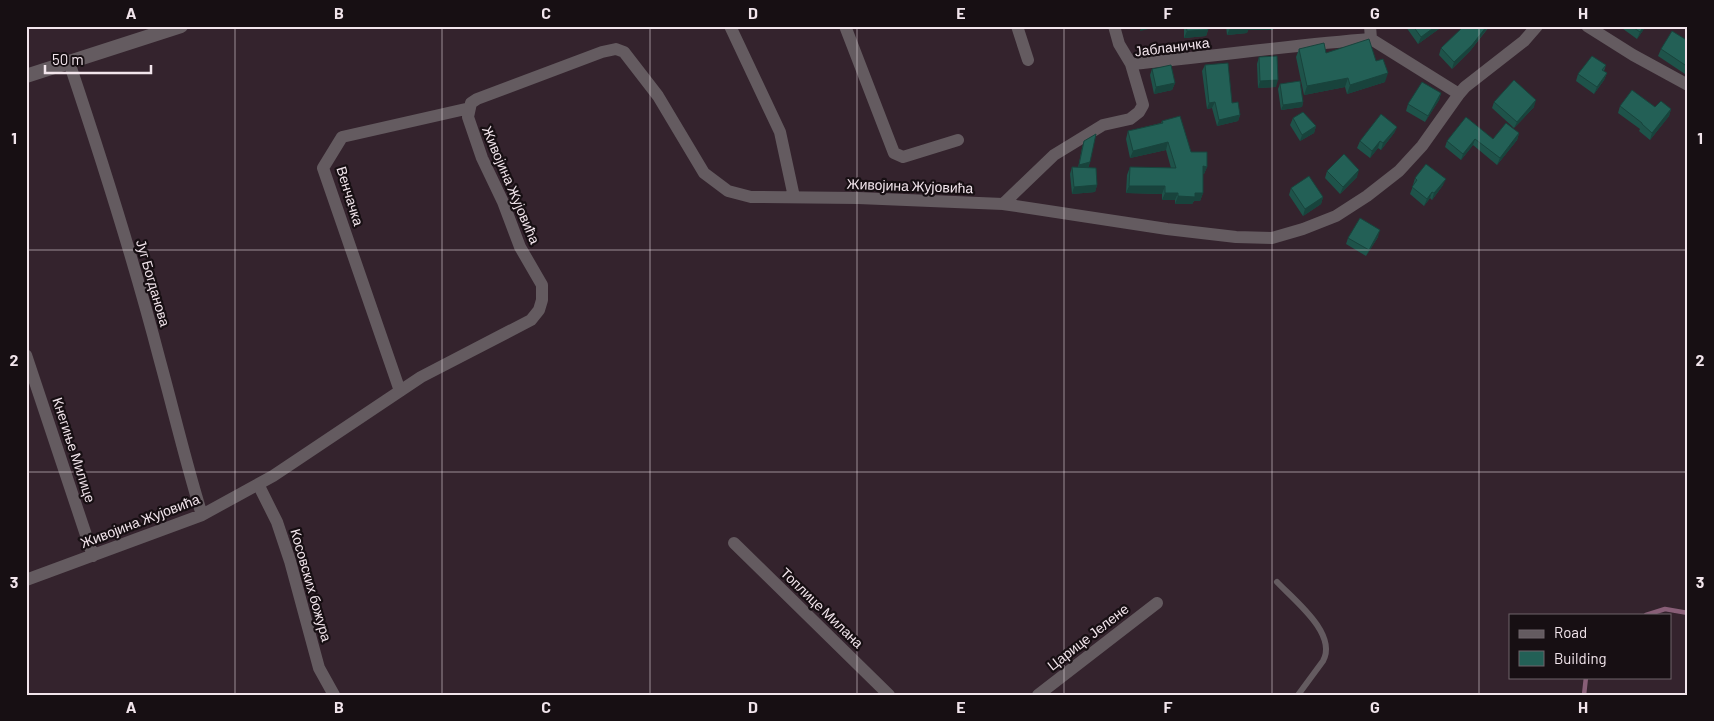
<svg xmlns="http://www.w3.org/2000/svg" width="1714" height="721" font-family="Barlow,sans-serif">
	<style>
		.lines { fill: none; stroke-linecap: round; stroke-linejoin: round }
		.stream { stroke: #885e77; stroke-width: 4.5 }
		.service { stroke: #645b60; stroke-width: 6 }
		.minor { stroke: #645b60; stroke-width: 12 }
		.tertiary { stroke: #645b60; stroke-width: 14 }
		.wall { fill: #1e534a }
		.shaded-wall { fill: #18433c }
		.building { fill: #236056; stroke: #18433c }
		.grid { fill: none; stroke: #f2e5ec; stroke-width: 1; stroke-opacity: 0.55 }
		.labels { text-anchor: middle; stroke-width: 4.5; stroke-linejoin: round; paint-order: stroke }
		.street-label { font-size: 14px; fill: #f2e5ec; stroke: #170f13 }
		.neatline { fill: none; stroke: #f2e5ec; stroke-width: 2 }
		.grid-label { font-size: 16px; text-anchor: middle; font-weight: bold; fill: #f2e5ec }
	</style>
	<rect width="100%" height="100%" fill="#34232d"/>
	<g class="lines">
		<path class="stream" d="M1646 615 1665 609 1688 613
			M1584 695 1586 677"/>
		<path class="service" d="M1277 582C1294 600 1338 634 1323 661L1298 695"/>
		<path class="minor" d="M730 26 780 132 794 197
			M845 26 894 153 903 157 958 140
			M1017 26 1028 60
			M1114 26 1119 44 1131 64
			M1370 26 1371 39 1459 94 1465 87 1524 41 1537 26
			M1587 26 1633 55 1688 85
			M69 62C102 160 134 261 160 361 174 412 186 464 202 515
			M1003 204 1054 155 1103 125 1130 119 1139 112 1143 105 1131 64C1211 57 1290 45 1371 39
			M26 355 93 556
			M400 391 323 168 342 137 470 108
			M258 484 277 522 290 561 319 668 334 695
			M734 543 889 695
			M26 580 202 515 273 476 421 377 531 320 539 310 542 300V285L520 247 503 202 482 158 468 117 471 103 477 99 602 52 616 49 624 52 658 96 704 173 728 191 751 197 858 198 1003 204 1167 229 1236 237 1272 238 1303 229 1336 216 1367 196 1399 171 1422 146 1459 94
			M1038 695 1157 603"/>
		<path class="tertiary" d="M26 76 181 26"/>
	</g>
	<path class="wall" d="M1184 26H1208V30L1206 36 1184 38Z
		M1226 26H1274L1273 30H1248L1247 33 1227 35Z
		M1407 26H1443L1418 44 1406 27Z
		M1619 26H1646L1637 39Z
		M1489 27 1470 51 1452 69 1439 55 1441 48Z
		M1688 41V76L1658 56 1661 49Z
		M1299 49 1376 61 1385 82 1347 94 1345 87 1304 95 1296 57Z
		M1259 57 1276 87 1258 88 1257 64Z
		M1205 65 1232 103 1240 115 1238 121 1217 126 1212 108 1207 109 1202 71Z
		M1606 65 1604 71 1607 73 1604 80 1594 94 1576 81 1578 74Z
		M1152 69 1175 83 1172 90 1154 94 1150 75Z
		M1280 84 1303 102 1302 107 1281 110 1278 89Z
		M1441 93 1439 100 1425 122 1406 111 1408 104Z
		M1494 102 1534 107 1514 128 1492 108Z
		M1620 106 1655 107 1671 109 1669 116 1650 140 1639 131 1640 129 1618 113Z
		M1466 117 1493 139 1519 133 1517 140 1497 165 1473 145 1461 160 1445 147 1447 141Z
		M1293 118 1316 126 1314 133 1300 141 1290 125Z
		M1162 121 1191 152 1207 167 1204 174H1203V193L1200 201H1194L1192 204H1175V200H1162V194L1126 193 1127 175 1130 167 1171 168 1166 150 1130 158 1126 139 1128 131 1161 123Z
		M1397 127 1394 133 1381 150 1378 148 1370 158 1357 148 1360 141Z
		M1084 141 1090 162 1088 168 1097 185 1095 192 1072 194 1070 174 1072 167 1078 168 1082 148Z
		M1327 171 1357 177 1340 194 1325 178Z
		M1415 178 1443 185 1432 200 1430 198 1424 206 1410 194 1413 186V185Z
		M1291 188 1323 197 1321 204 1303 216 1289 195Z
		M1378 237 1366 256 1346 244 1348 238Z"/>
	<path class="shaded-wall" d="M1142 26H1157V27L1140 31Z
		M1248 26H1274L1273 30H1248L1247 33 1227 35 1230 28Z
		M1436 26H1443L1418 44 1421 37Z
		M1487 26H1489L1470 51 1452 69 1454 62Z
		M1644 26H1646L1637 39 1640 32Z
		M1208 30 1206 36 1184 38 1187 31Z
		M1388 73 1385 82 1347 94 1350 85Z
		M1607 73 1604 80 1594 94 1597 87Z
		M1348 78 1345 87 1304 95 1307 86Z
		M1278 80 1276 87 1258 88 1260 81Z
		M1175 83 1172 90 1154 94 1156 87Z
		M1441 93 1439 100 1425 122 1428 116Z
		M1536 100 1534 107 1514 128 1517 122Z
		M1215 102 1212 108 1207 109 1209 103Z
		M1303 102 1302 107 1281 110 1283 105Z
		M1671 109 1669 116 1650 140 1652 133Z
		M1240 115 1238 121 1217 126 1219 120Z
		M1316 126 1314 133 1300 141 1302 135Z
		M1397 127 1394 133 1381 150 1383 143Z
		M1519 133 1517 140 1497 165 1500 158Z
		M1475 139 1473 145 1461 160 1463 154Z
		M1380 141 1378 148 1370 158 1372 151Z
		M1168 142 1166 150 1130 158 1133 151Z
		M1090 162 1088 168 1077 171 1079 165Z
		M1203 166 1207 167 1204 174H1201Z
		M1359 170 1357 177 1340 194 1343 187Z
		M1446 179 1443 185 1432 200 1434 193Z
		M1097 185 1095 192 1072 194 1074 187Z
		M1129 186H1165L1162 194 1126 193Z
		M1432 192 1430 198 1424 206 1427 199Z
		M1165 193H1178L1175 200H1162Z
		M1195 193H1203L1200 201H1194L1192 204H1175L1178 196Z
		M1323 197 1321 204 1303 216 1305 209Z
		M1380 230 1378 237 1366 256 1369 250Z"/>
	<path class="building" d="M1186 26H1208V30L1187 31Z
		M1230 26H1249L1230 28Z
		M1413 26H1436L1421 37Z
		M1464 26H1487L1472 45 1454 62 1441 48Z
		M1631 26H1644L1640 32Z
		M1672 31 1688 41V67L1661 49Z
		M1369 39 1376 61 1383 59 1388 73 1350 85 1348 78 1307 86 1299 49 1324 43 1326 53Z
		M1277 56 1278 80 1260 81 1259 57Z
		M1592 56 1606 65 1602 70 1607 73 1597 87 1578 74Z
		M1228 63 1232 103 1238 102 1240 115 1219 120 1215 102 1209 103 1205 65Z
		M1171 65 1175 83 1156 87 1152 69Z
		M1514 80 1536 100 1517 122 1494 102Z
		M1300 81 1303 102 1283 105 1280 84Z
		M1422 82 1441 93 1428 116 1408 104Z
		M1632 90 1655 107 1661 101 1671 109 1652 133 1642 124V123L1620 106Z
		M1303 112 1316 126 1302 135 1293 118Z
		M1381 114 1397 127 1383 143 1380 141 1372 151 1360 141Z
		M1180 116 1191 152H1207V167L1203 166V193H1195V197L1178 196V193H1165V186H1129L1130 167 1176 168 1168 142 1133 151 1128 131 1163 123 1162 121Z
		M1466 117 1493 139 1506 123 1519 133 1500 158 1475 139 1463 154 1447 141Z
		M1096 134 1090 162 1079 165 1084 141Z
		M1344 154 1359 170 1343 187 1327 171Z
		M1426 164 1446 179 1434 193 1432 192 1427 199 1412 187 1417 180 1415 178Z
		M1072 167 1096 168 1097 185 1074 187Z
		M1309 176 1323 197 1305 209 1291 188Z
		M1360 218 1380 230 1369 250 1348 238Z"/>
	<path class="grid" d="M235 26V695M442 26V695M650 26V695M857 26V695M1064 26V695M1272 26V695M1479 26V695M26 250H1688M26 472H1688"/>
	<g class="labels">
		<g class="street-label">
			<text transform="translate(1172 47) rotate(-7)" y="5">Јабланичка</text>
			<text transform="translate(511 185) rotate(67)" y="5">Живојина Жујовића</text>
			<text transform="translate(910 186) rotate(2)" y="5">Живојина Жујовића</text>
			<text transform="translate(350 196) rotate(73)" y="5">Венчачка</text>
			<text transform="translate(153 283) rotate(74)" y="5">Југ Богданова</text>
			<text transform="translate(74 450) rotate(72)" y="5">Кнегиње Милице</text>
			<text transform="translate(140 521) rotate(-21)" y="5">Живојина Жујовића</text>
			<text transform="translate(311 585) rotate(74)" y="5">Косовских божура</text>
			<text transform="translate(822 608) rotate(44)" y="5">Топлице Милана</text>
			<text transform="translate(1088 637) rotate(-38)" y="5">Царице Јелене</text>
		</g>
	</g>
	<rect width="1714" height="721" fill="none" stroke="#170f13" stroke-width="55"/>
	<rect x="1509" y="614" width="162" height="65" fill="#170f13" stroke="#6f656a"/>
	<rect x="1519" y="630" width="25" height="8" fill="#645b60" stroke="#6f656a"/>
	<text x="1554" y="638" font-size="15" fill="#f2e5ec">Road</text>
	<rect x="1519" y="651" width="25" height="15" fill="#236056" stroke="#6f656a"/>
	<text x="1554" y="664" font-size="15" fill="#f2e5ec">Building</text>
	<path d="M45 65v8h106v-8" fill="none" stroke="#f2e5ec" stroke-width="2.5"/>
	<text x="52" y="65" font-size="15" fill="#f2e5ec" stroke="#170f13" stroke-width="4" paint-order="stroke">50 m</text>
	<rect x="28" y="28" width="1658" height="666" class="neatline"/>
	<g class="grid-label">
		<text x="131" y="19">A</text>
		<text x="339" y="19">B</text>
		<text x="546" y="19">C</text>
		<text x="753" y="19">D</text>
		<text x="961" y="19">E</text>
		<text x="1168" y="19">F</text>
		<text x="1375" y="19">G</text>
		<text x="1583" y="19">H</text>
		<text x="14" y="144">1</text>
		<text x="1700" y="144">1</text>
		<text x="14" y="366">2</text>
		<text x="1700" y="366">2</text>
		<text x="14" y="588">3</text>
		<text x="1700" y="588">3</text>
		<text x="131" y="713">A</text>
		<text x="339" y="713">B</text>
		<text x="546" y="713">C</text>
		<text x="753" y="713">D</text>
		<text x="961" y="713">E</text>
		<text x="1168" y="713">F</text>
		<text x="1375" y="713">G</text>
		<text x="1583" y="713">H</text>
	</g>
</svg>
